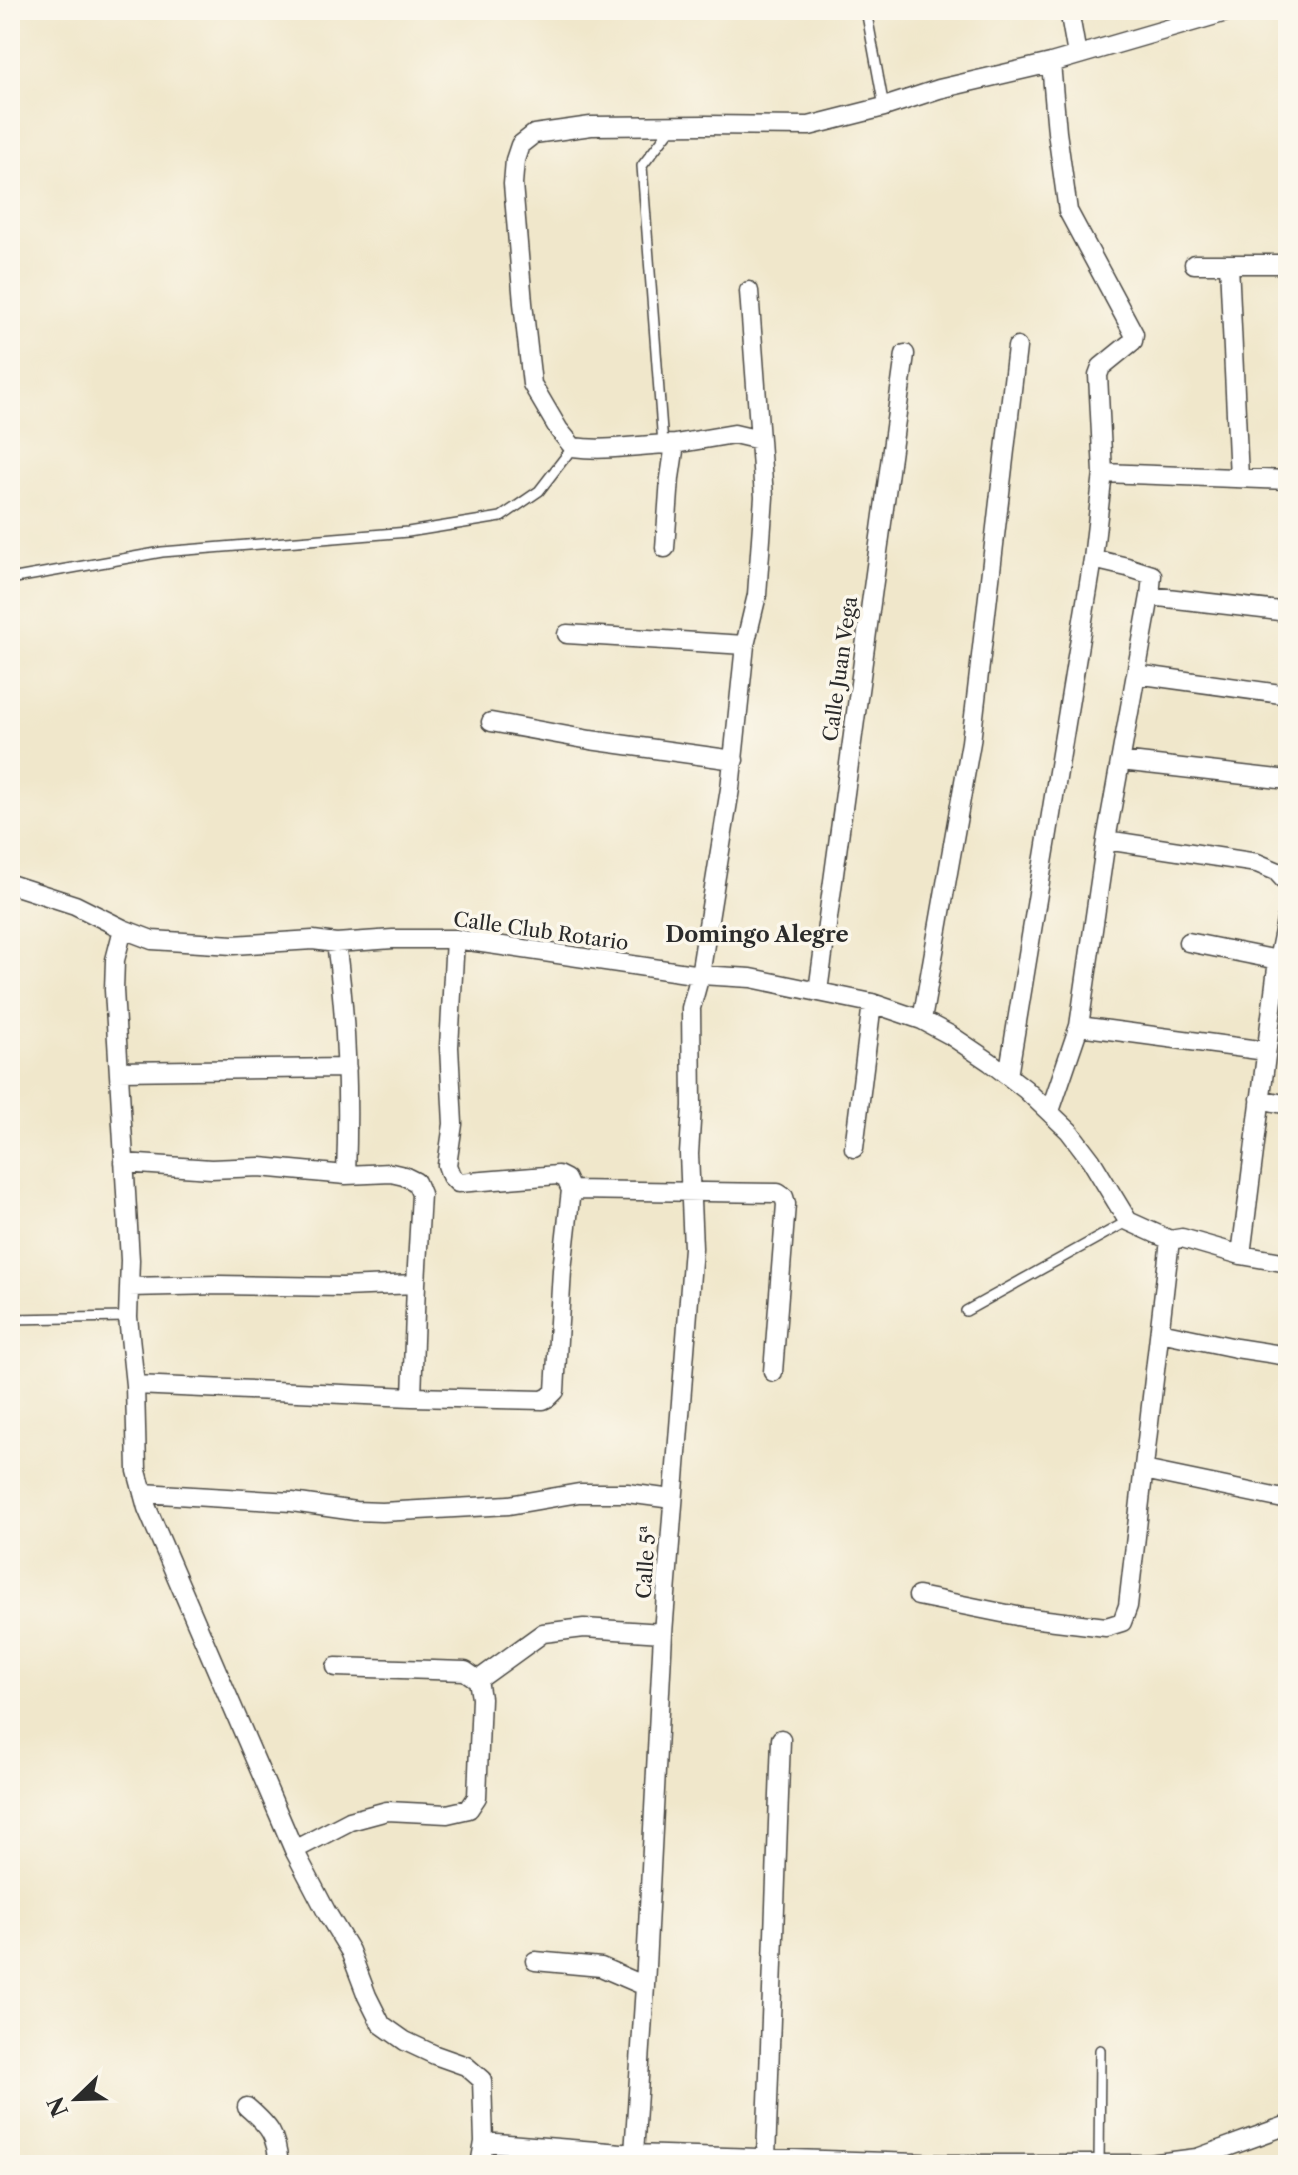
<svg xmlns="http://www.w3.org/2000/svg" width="1298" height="2175" font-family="'Libre Caslon Text',serif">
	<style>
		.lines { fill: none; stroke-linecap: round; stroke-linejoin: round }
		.service-casing { stroke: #494743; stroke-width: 12 }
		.minor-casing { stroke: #494743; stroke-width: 21 }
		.service { stroke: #fff; stroke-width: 9 }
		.minor { stroke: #fff; stroke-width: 18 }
		.labels { text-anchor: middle; stroke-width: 7; stroke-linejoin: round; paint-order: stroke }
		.street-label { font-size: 20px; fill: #2b2b2b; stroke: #fbf7ec }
		.neighbourhood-label { font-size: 22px; font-weight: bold; fill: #2b2b2b; stroke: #fbf7ec }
	</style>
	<rect width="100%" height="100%" fill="#fbf7ec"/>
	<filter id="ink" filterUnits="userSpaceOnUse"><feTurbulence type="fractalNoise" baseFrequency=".0125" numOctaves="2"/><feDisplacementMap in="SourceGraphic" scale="16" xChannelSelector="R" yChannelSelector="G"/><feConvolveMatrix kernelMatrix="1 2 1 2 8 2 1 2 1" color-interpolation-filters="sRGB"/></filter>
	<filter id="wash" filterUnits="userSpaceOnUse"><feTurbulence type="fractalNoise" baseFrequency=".006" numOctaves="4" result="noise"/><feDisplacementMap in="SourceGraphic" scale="32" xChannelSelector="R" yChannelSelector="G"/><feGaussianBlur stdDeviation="1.8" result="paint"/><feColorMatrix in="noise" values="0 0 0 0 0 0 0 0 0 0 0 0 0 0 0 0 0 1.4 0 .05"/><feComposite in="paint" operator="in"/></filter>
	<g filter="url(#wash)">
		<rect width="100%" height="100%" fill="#f0e7cb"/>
	</g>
	<g filter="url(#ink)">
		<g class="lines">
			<defs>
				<path id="service" d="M866 10 884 107
					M663 444 642 166 672 127
					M10 579 162 552 408 532 501 517 539 491 573 447
					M966 1311 1128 1221
					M10 1319 128 1317
					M1099 2165 1100 2050"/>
				<path id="minor" d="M1069 10 1077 55
					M1051 63 1057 132 1068 211 1134 334 1133 341 1101 367 1098 375 1103 473 1093 559
					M1194 264H1288
					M1229 264 1239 478
					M749 291 760 440
					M675 444C641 444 608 452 573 447L559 430 532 384 523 303 513 184 515 160 520 145 534 134 591 126 705 125 809 126 884 107 939 89 1051 63 1233 10
					M1103 473 1288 480
					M1150 596 1288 612
					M567 634 745 645
					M1136 674 1288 695
					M491 722 590 740 734 760
					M1121 761 1288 780
					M1106 840 1257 863 1276 871 1288 884
					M10 884 75 905 123 929 152 940 233 945 313 940 336 943 393 939H455L700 975 751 978 872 1003 922 1020 950 1035 990 1062 1025 1089 1069 1131 1091 1160 1128 1221 1170 1240 1182 1238 1241 1255 1288 1263
					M123 929 115 960 114 990 130 1260 128 1317 135 1385 137 1471 147 1508 294 1850 327 1913 350 1951 367 1996 381 2024 405 2041 435 2055 466 2066 482 2080 484 2142 480 2165
					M1188 942 1278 960
					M336 943C347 1020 349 1097 346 1175
					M818 991 905 354
					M922 1020 971 742 1017 347
					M1079 1026 1266 1051
					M119 1071 347 1068
					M1008 1076 1093 559 1127 567 1152 575 1150 596 1106 840 1079 1026 1050 1111
					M1260 1099 1288 1105
					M854 1148 872 1003
					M124 1163 211 1169 260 1167 346 1175 391 1173 404 1176 416 1182 421 1194 416 1284 412 1397
					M571 1190 778 1193 784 1197 786 1204 773 1372
					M1241 1255 1278 960 1288 911
					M129 1287 218 1285 343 1287 416 1284
					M1160 1332 1236 1348 1288 1356
					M135 1385 412 1397 543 1400 549 1397 555 1391 562 1270 571 1190 566 1179 558 1175 458 1183 451 1176 447 1165 453 1124 449 1047 455 939
					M1144 1470 1288 1500
					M143 1493 292 1502 355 1511 382 1512 509 1505 579 1493H627L672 1499
					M918 1596 1022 1617 1106 1627 1122 1622 1128 1606 1170 1240
					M336 1667 465 1671 478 1680
					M478 1680 543 1633 584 1628 663 1633
					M294 1850 350 1821 387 1811 447 1814 469 1809 477 1797 481 1698 478 1680
					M535 1961 601 1967 645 1986
					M247 2107C270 2127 276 2134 279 2165
					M484 2142 634 2154 949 2164H1149L1197 2158 1288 2125
					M634 2154 645 1986 663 1633 693 1248 689 1154 692 1106 691 1008 700 975 730 789 745 645 757 595 764 497 760 440 734 434 675 444 670 478 665 548
					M766 2158 781 1739"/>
			</defs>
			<use href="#service" class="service-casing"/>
			<use href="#minor" class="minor-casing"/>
			<use href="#service" class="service"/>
			<use href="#minor" class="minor"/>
		</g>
	</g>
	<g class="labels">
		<g class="street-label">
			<text transform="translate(840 669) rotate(-82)" y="7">Calle Juan Vega</text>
			<text transform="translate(541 931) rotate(8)" y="7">Calle Club Rotario</text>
			<text transform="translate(646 1562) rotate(-86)" y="7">Calle 5ª</text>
		</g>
		<g class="neighbourhood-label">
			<text x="757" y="942">Domingo Alegre</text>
		</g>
	</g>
	<rect width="1298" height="2175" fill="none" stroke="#fbf7ec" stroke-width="40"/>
	<g transform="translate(76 2099) rotate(247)" stroke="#fbf7ec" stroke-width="6" paint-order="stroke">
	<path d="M0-6L14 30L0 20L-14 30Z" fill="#2b2b2b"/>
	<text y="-12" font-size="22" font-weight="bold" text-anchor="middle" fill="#2b2b2b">N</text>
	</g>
</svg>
